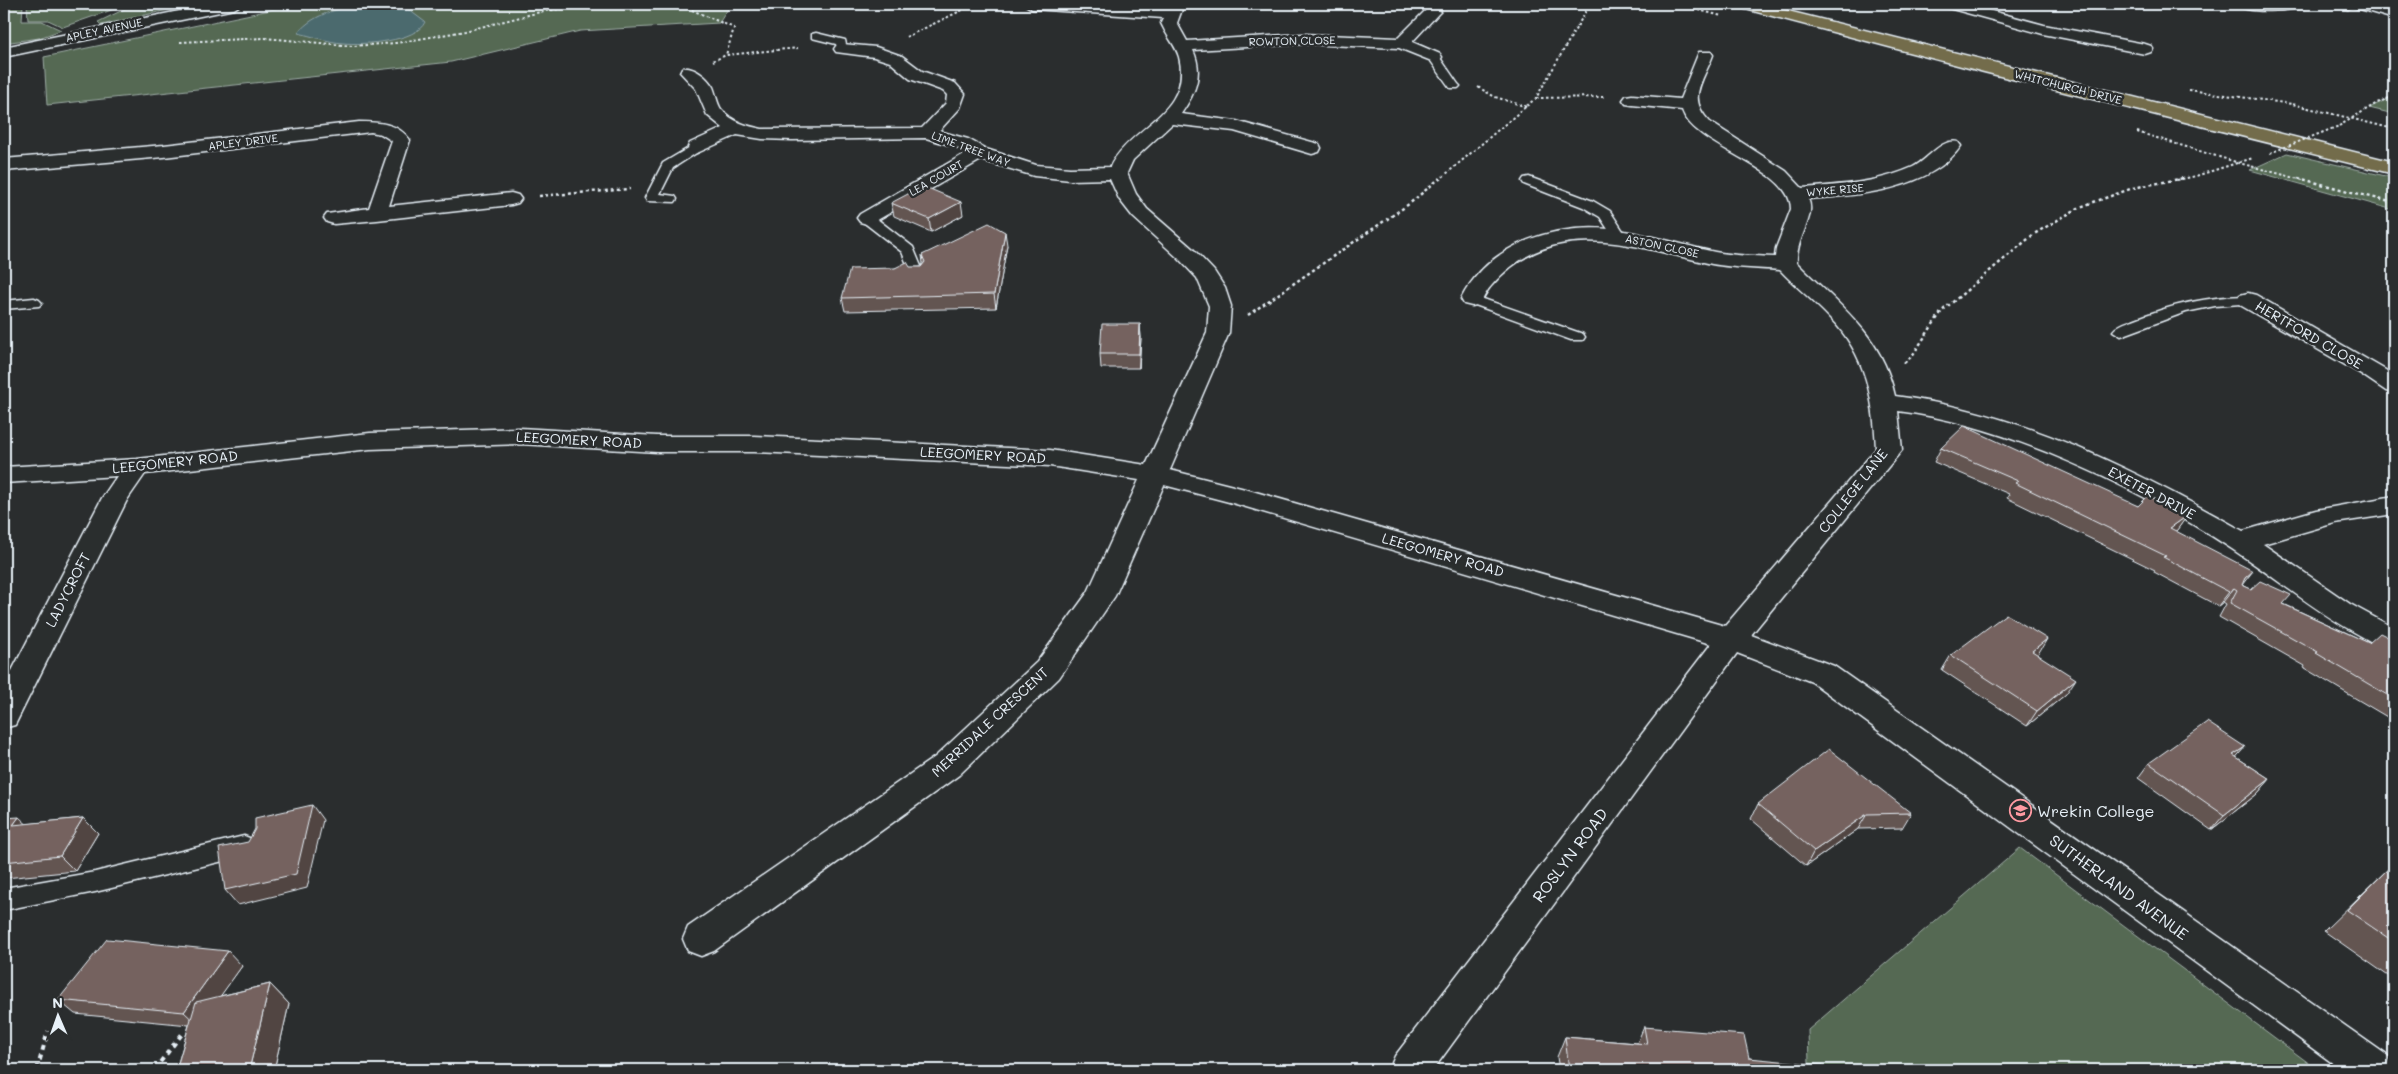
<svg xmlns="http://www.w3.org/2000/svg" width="2398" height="1074" font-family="Mali,sans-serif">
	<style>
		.green { fill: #556953; stroke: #9eada6 }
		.water { fill: #4c6a6e; stroke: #8aa0a5 }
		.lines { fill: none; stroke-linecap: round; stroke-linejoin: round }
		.lane-casing { stroke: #e8f1f8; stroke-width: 3 }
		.street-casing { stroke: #e8f1f8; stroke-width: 3 }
		.secondary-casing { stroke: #e8f1f8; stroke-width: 3 }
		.primary-casing { stroke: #e8f1f8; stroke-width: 3 }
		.path-far2 { stroke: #e8f1f8; stroke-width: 2; stroke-dasharray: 2.5 2.5; stroke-linecap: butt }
		.path-far1 { stroke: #e8f1f8; stroke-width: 2.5; stroke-dasharray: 3 3; stroke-linecap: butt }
		.path { stroke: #e8f1f8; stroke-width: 4; stroke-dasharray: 5 5; stroke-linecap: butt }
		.lane { fill: #2a2d2e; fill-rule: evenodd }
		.street { fill: #2a2d2e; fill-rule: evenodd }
		.secondary { fill: #2a2d2e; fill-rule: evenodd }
		.primary { fill: #736c4b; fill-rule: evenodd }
		.path-bridge { stroke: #e8f1f8; stroke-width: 2; stroke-dasharray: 2.5 2.5; stroke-linecap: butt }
		.wall { fill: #645451; stroke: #e8f1f8 }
		.shaded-wall { fill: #514542; stroke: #e8f1f8 }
		.building { fill: #74625e; stroke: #e8f1f8 }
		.labels { text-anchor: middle; stroke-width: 5; stroke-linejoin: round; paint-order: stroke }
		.far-street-label { font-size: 11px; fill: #e8f1f8; stroke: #2a2d2e }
		.street-label { font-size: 14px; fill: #e8f1f8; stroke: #2a2d2e }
		.near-poi-label { font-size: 16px; fill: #e8f1f8; stroke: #2a2d2e; text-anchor: start }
		.near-street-label { font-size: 16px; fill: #e8f1f8; stroke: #2a2d2e }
	</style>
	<rect width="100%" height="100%" fill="#2a2d2e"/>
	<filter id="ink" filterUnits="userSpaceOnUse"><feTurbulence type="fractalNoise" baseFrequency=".02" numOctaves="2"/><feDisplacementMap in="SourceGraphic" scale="10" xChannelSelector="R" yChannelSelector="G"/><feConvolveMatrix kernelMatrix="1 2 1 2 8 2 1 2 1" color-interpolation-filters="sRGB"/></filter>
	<g filter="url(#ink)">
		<path class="green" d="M4 4H23L22 21H42L61 30 39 38 4 43Z
			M27 4H84L120 7 63 27 48 20H28Z
			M159 4H194L101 25 98 22 129 7Z
			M299 4H731L719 23 580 31 451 62 47 105 44 57Z
			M2394 96V114L2369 108Z
			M2287 153 2394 178V210L2250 170Z
			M2020 848 2318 1070H1811L1809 1063 1808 1030Z"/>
		<path class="water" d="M369 4H401L425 22C416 42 363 45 343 43 328 42 312 36 298 33 313 13 345 6 369 4Z"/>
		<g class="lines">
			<defs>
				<path id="lane" d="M2343 4H2359L2394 13V19Z
					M816 33 845 40 847 49 842 52 838 51 836 44 812 38V34Z
					M1434 54 1438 55 1458 84 1460 86 1458 88H1450L1428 57Z
					M697 143 701 144 703 147 701 150 673 168 660 194 675 196 677 199 675 202 647 201 645 198 663 163Z
					M1529 177 1593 201 1610 211 1627 237 1620 241 1615 240 1600 217 1583 207 1524 184 1522 181 1524 178Z
					M867 214 872 215 913 247 925 276 923 279H913L902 252 862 221 860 218Z
					M1472 295 1583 334 1585 337 1583 340H1571L1467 302 1465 299Z
					M2248 296 2255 300 2253 303 2215 306 2186 312 2121 336 2113 331C2117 325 2127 322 2133 320 2170 305 2208 296 2248 296Z
					M34 298 39 300 42 303 39 306 4 309V301Z
					M244 836 252 839 256 846 252 853 244 856 95 892 4 910V888L95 872Z"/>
				<path id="street" d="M1024 4H1092L1167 9 1170 4H1184L1177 23 1187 41 1303 34 1398 38 1428 8H1438L1441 11 1438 14 1412 42 1440 54 1442 57 1440 60 1434 62 1399 48 1303 44 1193 50C1204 74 1195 94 1181 114L1236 121 1319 144 1321 148 1319 152 1312 154 1234 131 1172 124 1133 160 1127 173 1136 194 1147 209 1193 249 1214 271 1225 288 1231 306 1229 333 1170 470 1245 489 1725 626 1876 449C1874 400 1866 354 1830 318 1814 301 1796 287 1780 270 1757 268 1734 268 1712 264 1635 247 1553 214 1492 285 1487 290 1484 297 1480 304L1472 306 1464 304 1461 299C1490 242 1558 222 1618 230 1651 235 1682 245 1715 252 1735 256 1755 256 1775 257L1776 248 1791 209C1791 167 1694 148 1682 110L1632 105 1626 104 1623 100 1626 96 1632 95 1680 99 1699 52H1711L1713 55C1703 82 1686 98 1710 122L1786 171 1802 188C1840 185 1878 183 1913 167 1928 160 1941 138 1958 142L1961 146C1931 190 1856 196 1808 199 1817 216 1795 239 1797 263 1838 305 1882 334 1895 396 2021 412 2135 470 2243 531L2316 510 2394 496V514L2335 523 2263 544 2350 604 2394 628V652C2380 648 2367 639 2354 632 2311 608 2273 576 2232 549 2139 488 2008 425 1898 411L1902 450 1751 635 1834 666 2388 1056 2394 1070H2342L1812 682 1737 653 1433 1070H1389L1395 1056 1711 644 1229 502 1164 485 1115 596 1059 678 959 775 714 951 701 956 688 951 683 939 688 927 935 757 1037 662 1088 592 1139 480 1050 466 754 452H657L520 444 370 449 145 474 127 500 15 725 4 728V686L102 498 117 476 4 483V467L137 459 370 433 520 428 657 436H754L1050 450 1146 465 1207 333 1209 306 1197 278 1178 258 1133 217 1119 199 1110 179 1070 180 1034 176 981 160 874 222 867 224 860 222 857 218 860 214 966 153 956 147 926 138 792 140 762 139 737 135 697 153 690 151 688 147 690 143 723 128 707 115 696 89 680 72 682 68C694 66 707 77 713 87 716 94 717 103 721 109 732 122 747 126 762 129L922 128 946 103 947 95 943 91 910 79 890 62 874 57 836 52 834 49 836 46 842 44 876 47 902 56 922 71 955 83 965 94 960 108 939 131 968 139 986 149 1036 165 1070 168 1110 167C1130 126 1193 113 1179 57 1176 46 1168 38 1163 27L1161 23 1163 18 1032 9Z
					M1942 4H1966L2044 25 2145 44 2151 46 2153 49 2151 52 2145 54 2043 34 1945 7Z
					M2237 4H2308L2305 7C2292 10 2246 15 2237 4Z
					M2338 4H2356L2348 9 2341 7Z
					M359 122C379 122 398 123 410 140L389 206 511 193 518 195 521 199 518 203 511 205 377 220 334 224 327 222 324 218 327 214 369 208 392 141 381 134 371 132 164 157 4 171V159L164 145Z
					M2248 293 2256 295 2394 375V393L2386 391 2361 374 2240 305 2237 300 2240 295Z"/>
				<path id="secondary" d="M213 4H242L234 9 4 57V47Z"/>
				<path id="primary" d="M1735 4H1760L2394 162V174L1984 72 1738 7Z"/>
			</defs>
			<use href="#lane" class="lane-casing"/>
			<use href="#street" class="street-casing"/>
			<use href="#secondary" class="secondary-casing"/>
			<use href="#primary" class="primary-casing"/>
			<path class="path-far2" d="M678 4 734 28 726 55
				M1674 4 1722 16
				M906 37 975 4
				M180 42 265 38 353 46 396 43 465 31 544 11 596 4
				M713 61 726 55 798 48
				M1478 87 1495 97 1527 107
				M2189 90 2292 104 2394 129
				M1536 98 1605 97
				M2339 126 2377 103 2394 96
				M2137 132 2239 163 2303 180
				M1439 180 1536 98 1590 4
				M2177 180 2196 176 2253 158"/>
			<path class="path-far1" d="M2298 178 2394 203
				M539 196 630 189
				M1248 315 1409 204 1440 178
				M1904 363 1912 356 1942 311 2034 234 2080 207 2133 188 2184 178"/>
			<path class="path" d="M37 1070 48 1031
				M154 1070 182 1034"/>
			<use href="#lane" class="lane"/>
			<use href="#street" class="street"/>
			<use href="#secondary" class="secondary"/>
			<use href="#primary" class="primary"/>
			<path class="path-bridge" d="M2270 153 2339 126"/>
		</g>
		<path class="wall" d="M891 203 963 215 931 232 894 216Z
			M1007 245 996 308 845 311 842 298 895 268 921 267 923 264 922 255Z
			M1140 324 1141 338 1139 368H1101L1100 354Z
			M1941 448 2138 506 2187 516 2176 531 2242 585 2369 643 2394 640V721L2304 668 2305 666 2219 617 2226 604 2223 602 2218 606 2154 572 2155 570 2007 498 2009 494 1934 462Z
			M2037 654 2066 694 2027 726 1942 670 1951 655Z
			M2245 747 2236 757 2270 779 2257 794 2211 830 2138 778 2149 763Z
			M1758 804 1911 813 1902 828 1858 829 1806 866 1751 819Z
			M4 818 26 824 83 818 98 833 75 871 5 878 4 880Z
			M2393 864 2394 865V980L2324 931Z
			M242 966 220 996 270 984 289 1004 274 1070H176L189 1025 75 1014 58 1000Z
			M1644 1027 1749 1058 1824 1070H1559L1557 1057 1565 1037 1637 1043Z"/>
		<path class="shaded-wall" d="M961 202 963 215 931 232 929 219Z
			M1005 232 1007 245 996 308 994 294Z
			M1140 324 1141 338 1139 368V354Z
			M2187 516 2177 530 2161 542 2170 528Z
			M2253 571 2242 585 2237 590 2245 578Z
			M2234 588 2223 602 2218 606 2229 592Z
			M2047 639 2038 654 2022 666 2032 651Z
			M2076 679 2066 694 2027 726 2037 711Z
			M2245 747 2232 762 2233 755Z
			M2270 779 2257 794 2211 830 2224 815Z
			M312 805 323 820 307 888 238 905 225 890Z
			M1867 814 1858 829 1806 866 1814 851Z
			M19 817 34 831 13 825Z
			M83 818 98 833 75 871 60 856Z
			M228 951 242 966 199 1026 184 1012Z
			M270 984 289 1004 274 1070H249Z"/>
		<path class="building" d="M923 186 961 202 929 219 891 203Z
			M989 223 1005 232 994 294 842 298 850 269 895 268 907 262 910 267H921L925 262 922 255Z
			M1102 324H1140L1139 354H1100Z
			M1964 426 2138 506 2148 496 2187 516 2170 528 2253 571 2245 578 2242 585 2251 589 2260 581 2291 595 2283 604 2369 643 2380 633 2394 640V699L2316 653 2318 652 2230 603 2237 590 2234 588 2229 592 2163 557 2166 556 2015 483 2018 481 1941 448Z
			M2006 614 2047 639 2032 651 2076 679 2037 711 1951 655Z
			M2207 722 2245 747 2233 755 2270 779 2224 815 2149 763Z
			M1829 749 1911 813 1867 814 1814 851 1758 804Z
			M312 805 296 874 225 890 219 848 248 842 255 829V818Z
			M19 817 13 825 83 818 60 856 4 862V818Z
			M2393 864 2394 865V942L2347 910Z
			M107 939 228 951 184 1012 58 1000Z
			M270 984 249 1070H176L196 1002Z
			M1644 1027 1744 1035 1749 1058 1822 1065 1824 1070H1569L1565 1037 1647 1044Z"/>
	</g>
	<defs>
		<symbol id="school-ring" viewBox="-11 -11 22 22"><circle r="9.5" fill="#2a2d2e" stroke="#ff9aa2" stroke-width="1.5"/><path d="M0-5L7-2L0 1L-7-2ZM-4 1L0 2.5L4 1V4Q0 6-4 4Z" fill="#ff9aa2"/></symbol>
	</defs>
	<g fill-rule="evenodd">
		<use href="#school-ring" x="2008" y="798" width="25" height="25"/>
	</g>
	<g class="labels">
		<g class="far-street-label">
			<text transform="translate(104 30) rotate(-12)" y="4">APLEY AVENUE</text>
			<text transform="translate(1292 41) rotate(-1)" y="4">ROWTON CLOSE</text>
			<text transform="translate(2068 87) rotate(14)" y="4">WHITCHURCH DRIVE</text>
			<text transform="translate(243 142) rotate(-7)" y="4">APLEY DRIVE</text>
			<text transform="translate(971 149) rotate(20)" y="4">LIME TREE WAY</text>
			<text transform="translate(936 178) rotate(-30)" y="4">LEA COURT</text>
			<text transform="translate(1835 190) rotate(-5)" y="4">WYKE RISE</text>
			<text transform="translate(1662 246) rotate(12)" y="4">ASTON CLOSE</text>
		</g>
		<g class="street-label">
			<text transform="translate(2309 335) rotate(30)" y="5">HERTFORD CLOSE</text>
			<text transform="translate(579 440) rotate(3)" y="5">LEEGOMERY ROAD</text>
			<text transform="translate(983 455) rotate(3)" y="5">LEEGOMERY ROAD</text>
			<text transform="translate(175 462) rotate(-6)" y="5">LEEGOMERY ROAD</text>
			<text transform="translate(1853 491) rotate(-52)" y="5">COLLEGE LANE</text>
			<text transform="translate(2152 493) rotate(28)" y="5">EXETER DRIVE</text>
			<text transform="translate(1443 555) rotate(16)" y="5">LEEGOMERY ROAD</text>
			<text transform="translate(68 590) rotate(-63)" y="5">LADYCROFT</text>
			<text transform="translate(990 722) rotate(-43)" y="5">MERRIDALE CRESCENT</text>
		</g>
		<g class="near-poi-label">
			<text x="2037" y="817">Wrekin College</text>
		</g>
		<g class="near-street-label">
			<text transform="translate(1570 855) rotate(-53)" y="6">ROSLYN ROAD</text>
			<text transform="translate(2119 887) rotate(36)" y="6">SUTHERLAND AVENUE</text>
		</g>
	</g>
	<rect width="2398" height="1074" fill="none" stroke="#2a2d2e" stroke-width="20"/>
	<rect x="10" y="10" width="2378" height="1054" fill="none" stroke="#e8f1f8" stroke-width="2" filter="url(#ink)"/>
	<g transform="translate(58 1016) rotate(358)" stroke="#2a2d2e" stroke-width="4" paint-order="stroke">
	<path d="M0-4L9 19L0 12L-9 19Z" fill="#e8f1f8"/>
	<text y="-8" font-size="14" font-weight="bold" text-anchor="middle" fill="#e8f1f8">N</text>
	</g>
</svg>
